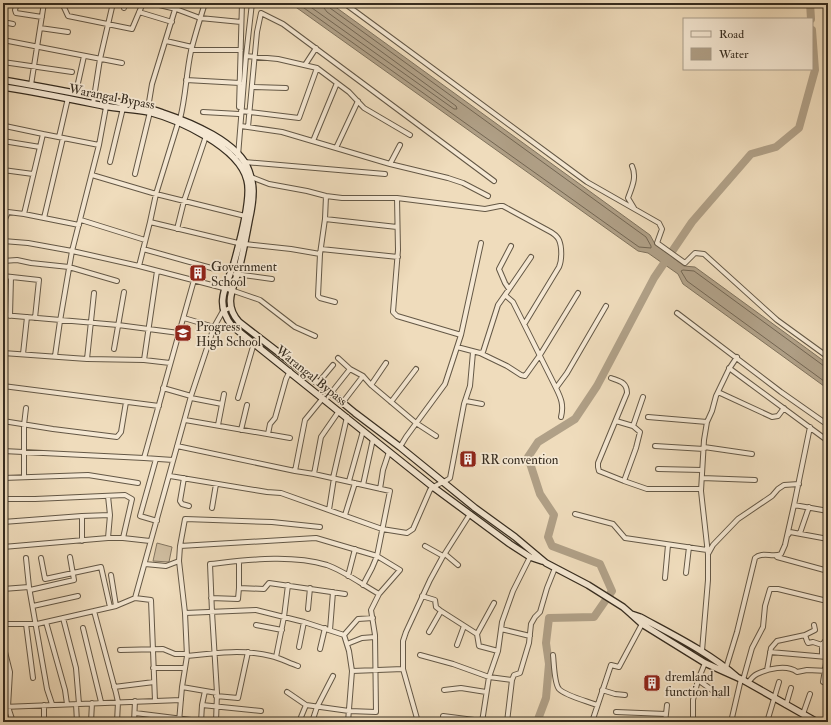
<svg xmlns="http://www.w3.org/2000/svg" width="831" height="725" font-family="'IM FELL Double Pica',serif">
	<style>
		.green { fill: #d0bea1; stroke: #837560 }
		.water { fill: #b0a087; stroke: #7f725d }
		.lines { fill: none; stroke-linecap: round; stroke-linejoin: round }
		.shore { stroke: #736653; stroke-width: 1 }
		.river { stroke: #b0a087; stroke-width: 8 }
		.street-casing { stroke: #645846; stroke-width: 6 }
		.secondary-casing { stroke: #362c1f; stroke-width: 8 }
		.street { stroke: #f5e8d3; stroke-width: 4 }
		.secondary { stroke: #f5e8d3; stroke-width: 5.5 }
		.labels { text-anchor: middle; stroke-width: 3.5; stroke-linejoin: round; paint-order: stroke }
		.street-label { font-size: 13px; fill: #362c1f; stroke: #f5e8d3 }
		.poi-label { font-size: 13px; fill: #362c1f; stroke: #f5e8d3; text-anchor: start }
	</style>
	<rect width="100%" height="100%" fill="#efdcbc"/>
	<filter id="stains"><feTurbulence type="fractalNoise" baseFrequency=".005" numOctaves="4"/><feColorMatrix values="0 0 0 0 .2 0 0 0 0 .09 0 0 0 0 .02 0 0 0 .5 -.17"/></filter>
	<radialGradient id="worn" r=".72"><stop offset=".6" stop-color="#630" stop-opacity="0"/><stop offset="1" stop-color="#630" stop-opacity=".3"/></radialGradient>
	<path class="green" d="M157 543 172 547 169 562 153 561Z"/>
	<path class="water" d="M290 3H330L650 235 655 244 684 266 695 267 828 364V389L683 284 678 274 648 253 638 251Z"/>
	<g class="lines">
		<path class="shore" d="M297 3 639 247 651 248V246L646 237 330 8 328 3
			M305 3 454 109H457L456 106 327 12 324 8 323 3
			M828 367 824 366 694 271 683 270 681 271 687 281 828 384"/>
		<path class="river" d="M810 3 811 19
			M537 722 546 698 549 664 546 643 549 618 594 617 612 591 600 564 552 546 548 537 554 515 540 494 528 457 538 442 575 419 597 386 654 278 692 222 751 154 776 147 799 128 815 70 812 30"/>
		<defs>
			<path id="street" d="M17 3 15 10 16 13 42 17
				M62 3 68 16 132 29 143 3
				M151 3 176 9 200 18 241 22
				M344 3 587 182 659 223 662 229 657 243 685 263 695 253 704 254 777 320 828 357
				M124 8 125 3
				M139 12 172 22
				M3 22 13 24
				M40 28 68 32
				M3 40 122 63
				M166 41 192 47
				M191 50H241
				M246 56 278 59 317 68 349 92 364 108 410 135
				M3 62 72 72
				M305 65 316 48
				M186 80 240 83
				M31 85 44 3
				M252 87 286 88
				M76 92 84 56
				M93 104 100 59 113 3
				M239 107 242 3
				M148 108 152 84 177 3
				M241 111 299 118 317 68
				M203 112 239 114
				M180 119C186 96 186 74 191 51 195 35 200 19 205 3
				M5 126 43 134
				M241 126 282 132 390 164 448 178 463 183 488 196
				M248 127 257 32 261 13 283 24 494 181
				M59 137 68 98
				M3 141 40 147 43 134 99 145 106 107
				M313 141 337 83
				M336 148 358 101
				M238 156 246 56 252 3
				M110 162 123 108
				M244 162 385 174
				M390 164 400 145
				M632 166C637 177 632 187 628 198L634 208
				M3 170 33 174
				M135 174 150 112
				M92 175 156 194 245 216
				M251 177 269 184 307 191 326 196 342 198H397L485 209 500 206H503L549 231C553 233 557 236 559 240 562 247 562 260 559 267L525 323
				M397 198 398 250 393 312 397 316 461 335
				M24 214 40 147
				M44 218 63 138
				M3 219H5L8 212 24 214 79 225
				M325 219 397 227
				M81 220 145 240
				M150 222 156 194 178 123
				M177 229 184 201 206 136
				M3 241 28 243 72 251 99 145
				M245 244 291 249 320 254 325 219 326 196
				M143 249 215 269
				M321 249 398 257
				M320 254 318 296 320 298 335 302
				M3 261 17 260 31 263 69 267 117 281
				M139 266 150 222 238 243
				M235 274 272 279
				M3 276 39 280 35 318
				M509 289 505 283 499 269 511 246
				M505 295 531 257
				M677 313 781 392 828 425
				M3 315 118 325 179 333 194 280
				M10 316 11 277
				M184 318 214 327
				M457 347 480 353 483 352 498 305 505 295 513 302 556 388 567 373 606 306
				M114 349 124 292
				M3 353 87 359 94 293
				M480 353 507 366 521 375 525 376 540 355 578 293
				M23 354 27 317
				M55 356 60 321 72 251 139 266 231 290 260 300 295 327 315 336
				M338 358 350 369 363 376 371 385
				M87 359 144 360 170 363
				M144 360 157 271
				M386 363 371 385 416 423 436 436
				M729 368 828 441
				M611 378C619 381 627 382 627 393L598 463V467L599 471 624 481
				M318 383 333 365
				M3 386 159 406
				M163 388 191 396
				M556 388C561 398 564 405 561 417
				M718 392 772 417 778 416 784 408
				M331 393 350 369
				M191 398 222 404
				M238 398 254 343
				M466 401 482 404
				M343 402 363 376
				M391 402 416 369
				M648 417 707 422
				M185 420 290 438
				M3 421 53 429 117 437 121 432 126 402
				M616 421 633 426 640 432 636 448 624 481 647 489H701
				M218 425 224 394
				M633 426 643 397
				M241 430 247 405
				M268 434 270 424 275 418 286 379 290 371
				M177 446 295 471 314 474 390 491 377 556 372 568 363 585
				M655 446 704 449
				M400 447 406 437 445 384 461 335 481 243
				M704 447 752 454
				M3 451 144 458 173 460
				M144 458 179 333
				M156 459 140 516 157 521
				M658 469 702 470
				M295 471 305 420 323 398
				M314 474 321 437 339 411
				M170 476 267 492 281 493 382 529 407 533 413 529 430 490C435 484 444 483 450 478L464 404 470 386 473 352
				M24 477V425L26 408
				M3 478 88 475 138 483
				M4 478 3 421 5 403
				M184 478 180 501 182 504 189 506
				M333 478 347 417
				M702 478 755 480
				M349 481 363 431
				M363 485 373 439
				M380 489 383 470 389 452
				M3 499H35L125 495 132 499 123 538
				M794 505 810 427
				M212 508 216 484
				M329 510 334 478
				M575 514 613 524 625 538 707 550
				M345 515 355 483
				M82 516V541
				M3 522 82 516 110 515
				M800 533 809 507
				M788 535 790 532 828 539
				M108 538 110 515 108 496
				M180 546 316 538 377 556 400 570 379 594 371 610 375 635 376 712 349 711 306 705 287 692
				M425 546 443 556
				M3 547 108 538H123L150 541
				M445 554 458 565
				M708 554 713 545 738 519 772 496 778 489 784 485 799 484
				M777 557 828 571
				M41 558 45 579 101 567 110 607
				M145 564 166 566 179 561
				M686 573 689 547
				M111 575 116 606
				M348 576 355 549
				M665 578 668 545
				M29 587 47 689 52 704
				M239 588V562
				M3 589 29 587 26 558
				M30 590 74 580 70 557
				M422 596 435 600 436 607 441 611
				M135 598 151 600 155 701
				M211 598 238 599 239 588 264 589 269 583 345 594
				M33 606 78 596
				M308 609 310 588
				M94 611 116 693 118 702 117 722
				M185 613 256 610 304 622 344 635 349 651 352 671 348 722
				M63 618 76 668 79 704
				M46 622 65 690 67 704
				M3 624H37L116 606 135 598 191 396 214 327 223 311 230 308
				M26 624 33 678
				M256 625 282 630
				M83 628 101 702
				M501 629 530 636
				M330 630 333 592
				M429 632 441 611 477 634 479 646 498 651
				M477 634 494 603
				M344 635 358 619 373 618
				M805 635 807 641 808 643 813 642 822 645V656
				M3 644 10 672 8 707 13 722
				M347 644 362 638 375 637
				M457 645 464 626
				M822 645 828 637
				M299 647 304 622
				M320 649 325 628
				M120 650 163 649 175 654H186
				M702 651 708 580V554L701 491 704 440 707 422 712 411 716 396 729 369 737 357
				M770 652 827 657 823 682 828 684
				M420 655 453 664 489 677 512 680 507 722
				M553 655C554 663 554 683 559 689 566 696 587 701 597 705
				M187 656C214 653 244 649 271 656 280 658 289 663 298 666
				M276 657 284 617 288 585
				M153 668H185
				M726 668 737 632 755 558C762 551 773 558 781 554L785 545 794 505 828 511
				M767 670 771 648 777 641 805 635 815 630 814 625
				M352 671 403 669
				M512 680 514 675 520 673 529 643 531 624 535 617 540 612 547 588 555 568
				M698 680 719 695
				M743 680 752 648 763 627 765 606 770 589H778L823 600
				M748 683C750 680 753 676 757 674 767 669 787 664 797 672L807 670 828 671
				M114 687 154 682
				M182 687 217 693
				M444 690 461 688 486 692
				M602 690 615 694 625 695
				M216 696 238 698 248 652
				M76 704 77 722
				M44 705V722
				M202 705 205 691
				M786 705 791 688
				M3 707 181 700
				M616 712 666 714 665 722
				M135 713 207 722
				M666 714 667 705
				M803 714 810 694
				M443 716 482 721
				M91 722 92 703
				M134 722 135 701
				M179 722 182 687 187 656 185 613 179 561 180 546 185 519 272 522 320 527
				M201 722 202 705 261 711
				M216 722 217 693 212 612 210 564C248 560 290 554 327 565 344 571 363 585 379 594
				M299 722 306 705
				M312 722 317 707 333 676
				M418 722 403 669V641L406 632 430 580 442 558 470 514
				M482 722 489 677 498 651 502 622 513 591 530 557
				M592 722 611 665 619 667 642 624
				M693 722V700L698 680 705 663
				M731 722 741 679
				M767 722 779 682"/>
			<path id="secondary" d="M3 80C43 87 83 94 122 103 136 106 150 108 163 113 190 122 239 142 249 171 251 177 253 185 253 191 253 202 251 212 249 221 246 237 243 253 239 269 233 289 223 304 239 322L331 393 355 413 400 447 475 508 515 537 546 563 588 585 623 607 631 614 640 617C673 635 708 652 737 677
				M3 87C37 92 70 99 104 106 119 109 134 109 149 112 179 120 239 147 247 180 252 197 239 245 234 263 226 287 214 303 232 326L433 487 510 544 530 557 542 561
				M631 614 642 624 705 663 743 680 817 722"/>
		</defs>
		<use href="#street" class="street-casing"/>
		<use href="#secondary" class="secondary-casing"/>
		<use href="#street" class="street"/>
		<use href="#secondary" class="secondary"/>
	</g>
	<defs>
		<symbol id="building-square" viewBox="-11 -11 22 22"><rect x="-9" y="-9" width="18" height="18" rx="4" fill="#8f2418" stroke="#f5e8d3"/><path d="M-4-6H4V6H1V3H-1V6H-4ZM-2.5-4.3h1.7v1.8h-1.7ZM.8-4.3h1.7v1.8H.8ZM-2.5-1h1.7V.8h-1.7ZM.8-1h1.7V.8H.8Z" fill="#fff"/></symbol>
		<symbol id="university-square" viewBox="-11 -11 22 22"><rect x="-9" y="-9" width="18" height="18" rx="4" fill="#8f2418" stroke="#f5e8d3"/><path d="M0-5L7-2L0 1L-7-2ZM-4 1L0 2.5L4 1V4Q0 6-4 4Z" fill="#fff"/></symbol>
	</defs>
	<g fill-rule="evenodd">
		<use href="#building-square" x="188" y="263" width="20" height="20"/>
		<use href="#university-square" x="173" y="323" width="20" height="20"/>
		<use href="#building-square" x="458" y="449" width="20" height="20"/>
		<use href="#building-square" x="642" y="673" width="20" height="20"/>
	</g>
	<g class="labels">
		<g class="street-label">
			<text transform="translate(112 96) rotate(11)" y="5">Warangal Bypass</text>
			<text transform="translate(312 375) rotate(39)" y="5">Warangal Bypass</text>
		</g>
		<g class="poi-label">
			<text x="211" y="271">Government<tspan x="211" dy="15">School</tspan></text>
			<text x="196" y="331">Progress<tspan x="196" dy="15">High School</tspan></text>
			<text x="481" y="464">RR convention</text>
			<text x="665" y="681">dremland<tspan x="665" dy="15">function hall</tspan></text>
		</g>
	</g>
	<rect width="831" height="725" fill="none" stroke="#efdcbc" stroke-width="16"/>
	<rect x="4" y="4" width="823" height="717" fill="none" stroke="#362c1f" stroke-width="2"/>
	<rect x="8" y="8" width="815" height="709" fill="none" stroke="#362c1f"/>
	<rect x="683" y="18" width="130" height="52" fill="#f5e8d3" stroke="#a99d8b"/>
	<rect x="691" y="31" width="20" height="6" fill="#f5e8d3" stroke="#a99d8b"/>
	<text x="719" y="38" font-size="12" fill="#362c1f">Road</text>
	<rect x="691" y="48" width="20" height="12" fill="#b0a087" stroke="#a99d8b"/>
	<text x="719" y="58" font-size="12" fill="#362c1f">Water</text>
	<rect width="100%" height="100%" filter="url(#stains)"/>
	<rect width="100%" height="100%" fill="url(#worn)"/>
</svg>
